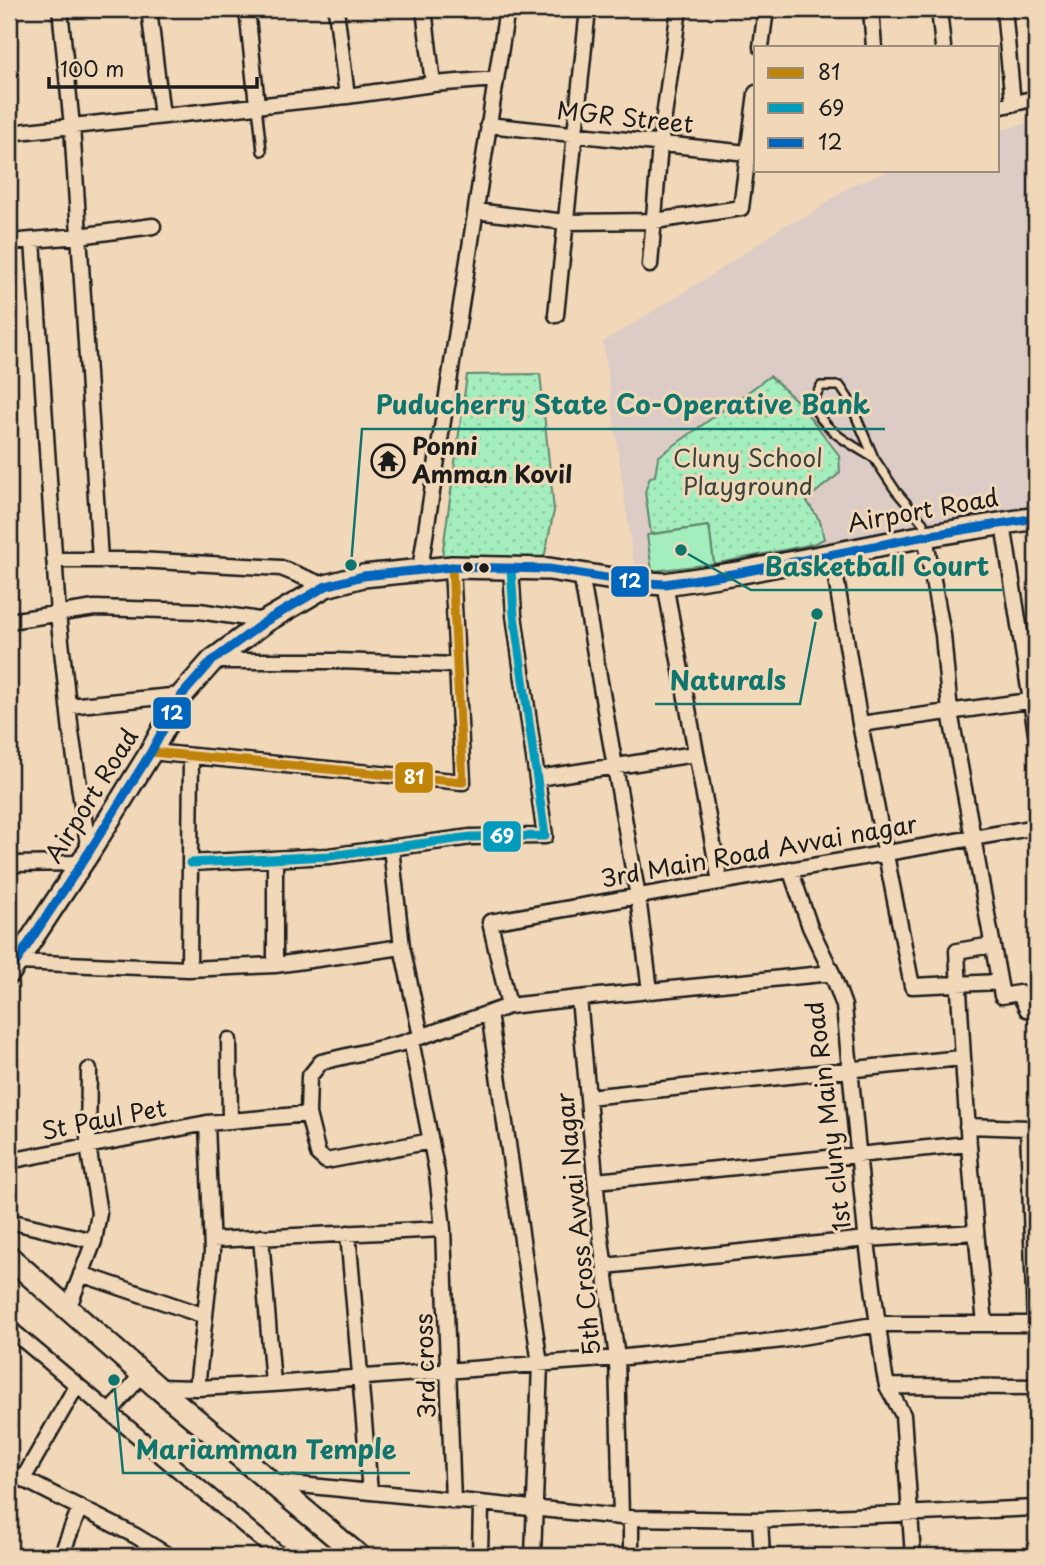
<svg xmlns="http://www.w3.org/2000/svg" width="1045" height="1565" font-family="'Playpen Sans',sans-serif">
	<style>
		.built { fill: #dcccc5 }
		.park { fill: url(#park-dots); stroke: #60856c; stroke-width: 2 }
		.pitch { fill: #a4eebd; stroke: #60856c; stroke-width: 2 }
		.lines { fill: none; stroke-linecap: round; stroke-linejoin: round }
		.lane-casing { stroke: #1c1c1c; stroke-width: 12 }
		.street-casing { stroke: #1c1c1c; stroke-width: 19 }
		.secondary-casing { stroke: #1c1c1c; stroke-width: 26 }
		.lane { stroke: #f1d8b9; stroke-width: 7 }
		.street { stroke: #f1d8b9; stroke-width: 14 }
		.secondary { stroke: #f1d8b9; stroke-width: 21 }
		.bus-1-casing { stroke: #f1d8b9; stroke-width: 14 }
		.bus-2-casing { stroke: #f1d8b9; stroke-width: 14 }
		.bus-3-casing { stroke: #f1d8b9; stroke-width: 14 }
		.bus-1 { stroke: #c08407; stroke-width: 9 }
		.bus-2 { stroke: #039bbc; stroke-width: 9 }
		.bus-3 { stroke: #0065bd; stroke-width: 9 }
		.bus-dot { fill: #1c1c1c; stroke: #f1d8b9; stroke-width: 2.5 }
		.labels { text-anchor: middle; stroke-width: 6; stroke-linejoin: round; paint-order: stroke }
		.street-label { font-size: 24px; fill: #1c1c1c; stroke: #f1d8b9 }
		.poi-label { font-size: 24px; font-weight: bold; fill: #1c1c1c; stroke: #f1d8b9; text-anchor: start }
		.park-label { font-size: 24px; fill: #37463c; stroke: #f1d8b9 }
		.leader { fill: none; stroke: #0f766e; stroke-width: 2.5 }
		.callout-dot { fill: #0f766e; stroke: #f1d8b9; stroke-width: 2.5 }
		.callout-label { font-size: 26px; text-anchor: middle; font-weight: bold; fill: #0f766e; stroke: #f1d8b9; stroke-width: 6; stroke-linejoin: round; paint-order: stroke }
		.line-badge { stroke: #f1d8b9; stroke-width: 2.5 }
		.badge-label { font-size: 19px; text-anchor: middle; font-weight: bold; fill: #fff }
	</style>
	<defs>
		<pattern id="park-dots" width="8" height="8" patternUnits="userSpaceOnUse" patternTransform="scale(1.75)"><rect width="8" height="8" fill="#a4eebd"/><path d="M2 2h.1M6 6h.1" fill="none" stroke="#8dcca2" stroke-width="1.8" stroke-linecap="round"/></pattern>
	</defs>
	<rect width="100%" height="100%" fill="#f1d8b9"/>
	<filter id="ink" filterUnits="userSpaceOnUse"><feTurbulence type="fractalNoise" baseFrequency=".0143" numOctaves="2"/><feDisplacementMap in="SourceGraphic" scale="14" xChannelSelector="R" yChannelSelector="G"/><feConvolveMatrix kernelMatrix="1 2 1 2 8 2 1 2 1" color-interpolation-filters="sRGB"/></filter>
	<g filter="url(#ink)">
		<path class="built" d="M1036 121V506L949 521 636 581 603 342 712 275 785 225 812 214 828 201 854 184 892 170H998V131Z"/>
		<path class="park" d="M540 374 554 511 543 563 441 564 467 375Z
			M770 376 798 402 839 455 840 473 806 500 820 521 824 539 813 544 714 564 709 526 651 534 645 492 650 477 655 476 658 457Z"/>
		<path class="pitch" d="M709 526 714 564 652 571 647 535Z"/>
		<g class="lines">
			<defs>
				<path id="lane" d="M257 106 262 151
					M874 458C850 444 821 429 812 402L821 386H840L848 398 874 458 896 491 923 523 925 535"/>
				<path id="street" d="M60 9 72 126 100 560
					M149 9 162 116
					M247 9 257 105
					M336 9 347 96
					M424 9 433 84
					M871 9 874 47
					M939 9 943 47
					M1004 9 1013 104
					M761 47 766 9
					M998 107 1036 98
					M488 125 756 154
					M9 133 347 96 433 84 496 79
					M476 211 565 222 655 221 741 208 756 93
					M33 240 58 614 71 732 89 852
					M9 242 79 236 153 226
					M650 265 660 145 679 9
					M556 315 588 9
					M1003 524 1036 733
					M925 536 943 635 950 712 1002 996 1019 993 1027 1009 1036 1008
					M832 554 860 724 912 986 999 982
					M54 560H138L281 568 326 586
					M420 569 507 9
					M581 574 638 897 650 991
					M665 584 720 882
					M9 621 95 608 199 611 266 621
					M213 661H336L457 665
					M68 706 182 695
					M860 724 1036 700
					M151 752 463 782 452 567
					M538 778 695 754
					M391 848 402 947 421 1036
					M275 859V965
					M190 863 329 856 471 837 545 836 514 615 511 568
					M9 864 82 863
					M790 869 810 927 832 973 844 1006 866 1234 884 1371 887 1386 903 1415 913 1556
					M17 962 189 969 275 965 402 947
					M189 969 191 756
					M509 1006 490 922 1036 827
					M489 1013 540 1364 533 1556
					M229 1040 230 1121
					M411 1040 437 1173 443 1229 453 1501
					M588 1097 961 1058
					M967 1126 1028 1128 1035 1324
					M431 1141 326 1161 318 1154 308 1114 309 1077 321 1062 403 1043 509 1006 579 998
					M9 1161 207 1123 308 1114
					M596 1181 968 1144
					M9 1221 94 1241
					M348 1233 370 1492
					M261 1237 273 1384
					M212 1240 443 1229
					M605 1266 867 1239 975 1232
					M81 1274 205 1316
					M68 1309 94 1241 99 1213 88 1146 89 1070
					M985 1323C972 1199 963 1075 957 951L992 945
					M9 1328 281 1556
					M887 1386 1036 1387
					M157 1387 197 1388 273 1384 617 1358 783 1340 879 1324H1036
					M197 1388 212 1252 207 1123
					M110 1412 142 1374
					M9 1472 136 1536 169 1556
					M23 1479 77 1385
					M271 1482 631 1518 760 1520 1036 1508
					M621 1517 617 1358 600 1232 579 998 832 973
					M631 1518V1556
					M760 1520 762 1556
					M61 1556 80 1507
					M480 1556 481 1504"/>
				<path id="secondary" d="M9 973 89 852 151 752 182 695 212 661 266 621 326 586 363 576 452 567 549 569 632 582 665 584 738 573 925 536 1036 518
					M9 1257 157 1387 359 1556"/>
			</defs>
			<use href="#lane" class="lane-casing"/>
			<use href="#street" class="street-casing"/>
			<use href="#secondary" class="secondary-casing"/>
			<use href="#lane" class="lane"/>
			<use href="#street" class="street"/>
			<use href="#secondary" class="secondary"/>
			<defs>
				<path id="bus-1" d="M151 752 463 782 452 567"/>
				<path id="bus-2" d="M190 863 329 856 471 837 545 836 514 615 511 568"/>
				<path id="bus-3" d="M9 973 89 852 151 752 182 695 212 661 266 621 326 586 363 576 452 567 549 569 632 582 665 584 738 573 925 536 1036 518"/>
			</defs>
			<use href="#bus-1" class="bus-1-casing"/>
			<use href="#bus-2" class="bus-2-casing"/>
			<use href="#bus-3" class="bus-3-casing"/>
			<use href="#bus-1" class="bus-1"/>
			<use href="#bus-2" class="bus-2"/>
			<use href="#bus-3" class="bus-3"/>
		</g>
	</g>
	<defs>
		<symbol id="temple-ring" viewBox="-11 -11 22 22"><circle r="9.5" fill="#f1d8b9" stroke="#1c1c1c" stroke-width="1.5"/><path d="M0-6L5-2H3V0L6.5 2.5H4V6H1.5V3h-3V6H-4V2.5H-6.5L-3 0V-2H-5Z" fill="#1c1c1c"/></symbol>
	</defs>
	<g fill-rule="evenodd">
		<use href="#temple-ring" x="369" y="442" width="38" height="38"/>
	</g>
	<g class="bus-dot">
		<circle cx="468" cy="567" r="6"/>
		<circle cx="484" cy="568" r="6"/>
	</g>
	<g class="labels">
		<g class="street-label">
			<text transform="translate(625 118) rotate(6)" y="8">MGR Street</text>
			<text transform="translate(923 511) rotate(-10)" y="8">Airport Road</text>
			<text transform="translate(92 796) rotate(-58)" y="8">Airport Road</text>
			<text transform="translate(759 852) rotate(-10)" y="8">3rd Main Road Avvai nagar</text>
			<text transform="translate(829 1116) rotate(-97)" y="8">1st cluny Main Road</text>
			<text transform="translate(104 1120) rotate(-11)" y="8">St Paul Pet</text>
			<text transform="translate(579 1224) rotate(-96)" y="8">5th Cross Avvai Nagar</text>
			<text transform="translate(426 1366) rotate(-92)" y="8">3rd cross</text>
		</g>
		<g class="poi-label">
			<text x="412" y="455">Ponni<tspan x="412" dy="28">Amman Kovil</tspan></text>
		</g>
		<g class="park-label">
			<text x="748" y="467">Cluny School<tspan x="748" dy="28">Playground</tspan></text>
		</g>
	</g>
	<path class="leader" d="M351 565L362 429H885M681 550L751 590H1004M817 614L800 704H655M114 1380L123 1473H410"/>
	<g class="callout-dot">
		<circle cx="351" cy="565" r="7"/>
		<circle cx="681" cy="550" r="7"/>
		<circle cx="817" cy="614" r="7"/>
		<circle cx="114" cy="1380" r="7"/>
	</g>
	<g class="callout-label">
		<text x="623" y="414">Puducherry State Co-Operative Bank</text>
		<text x="877" y="576">Basketball Court</text>
		<text x="728" y="690">Naturals</text>
		<text x="266" y="1459">Mariamman Temple</text>
	</g>
	<g class="line-badge">
		<rect x="610" y="565" width="40" height="33" rx="7" fill="#0065bd"/>
		<rect x="152" y="696" width="40" height="34" rx="7" fill="#0065bd"/>
		<rect x="394" y="761" width="40" height="33" rx="7" fill="#c08407"/>
		<rect x="482" y="820" width="40" height="33" rx="7" fill="#039bbc"/>
	</g>
	<g class="badge-label">
		<text x="630" y="588">12</text>
		<text x="172" y="720">12</text>
		<text x="414" y="784">81</text>
		<text x="502" y="843">69</text>
	</g>
	<rect width="1045" height="1565" fill="none" stroke="#f1d8b9" stroke-width="35"/>
	<rect x="18" y="18" width="1010" height="1530" fill="none" stroke="#1c1c1c" stroke-width="2.5" filter="url(#ink)"/>
	<rect x="754" y="46" width="245" height="126" fill="#f1d8b9" stroke="#9c8d7a" stroke-width="2"/>
	<rect x="768" y="68" width="35" height="10" fill="#c08407" stroke="#9c8d7a" stroke-width="2"/>
	<text x="818" y="80" font-size="21" fill="#1c1c1c">81</text>
	<rect x="768" y="103" width="35" height="10" fill="#039bbc" stroke="#9c8d7a" stroke-width="2"/>
	<text x="818" y="116" font-size="21" fill="#1c1c1c">69</text>
	<rect x="768" y="138" width="35" height="10" fill="#0065bd" stroke="#9c8d7a" stroke-width="2"/>
	<text x="818" y="150" font-size="21" fill="#1c1c1c">12</text>
	<path d="M49 77v10h208v-10" fill="none" stroke="#1c1c1c" stroke-width="3.5"/>
	<text x="60" y="77" font-size="21" fill="#1c1c1c" stroke="#f1d8b9" stroke-width="5" paint-order="stroke">100 m</text>
</svg>
